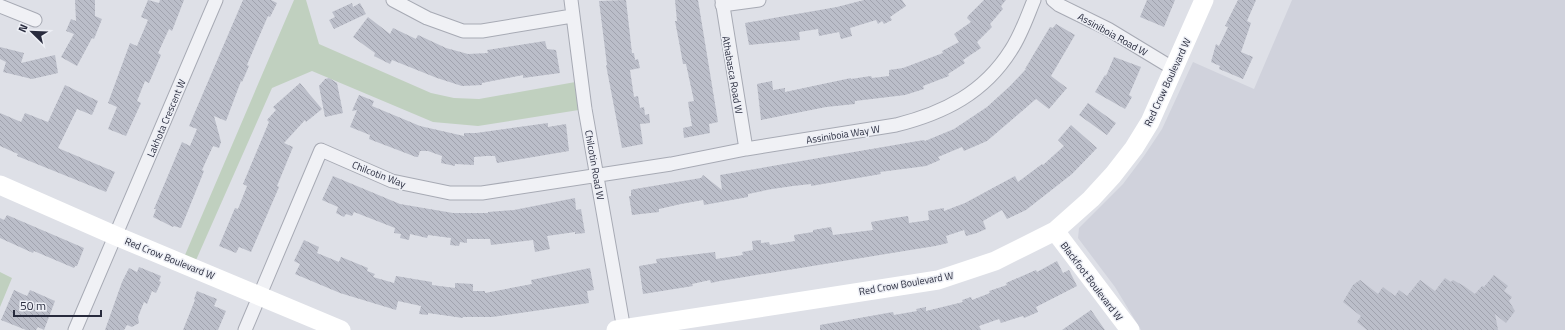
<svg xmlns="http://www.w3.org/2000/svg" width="1565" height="330" font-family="'Titillium Web',sans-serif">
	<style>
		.built { fill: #d0d2dc }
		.park { fill: #c0d0bf }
		.building { fill: url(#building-back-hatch) }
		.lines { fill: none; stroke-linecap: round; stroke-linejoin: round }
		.street-casing { stroke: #a7aab4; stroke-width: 15 }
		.street { stroke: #f0f1f5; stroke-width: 13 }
		.secondary { stroke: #fff; stroke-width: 19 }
		.labels { text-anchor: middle; stroke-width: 3; stroke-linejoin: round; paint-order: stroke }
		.street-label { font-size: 10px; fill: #282b3d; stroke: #edeff5 }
	</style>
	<defs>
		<pattern id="building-back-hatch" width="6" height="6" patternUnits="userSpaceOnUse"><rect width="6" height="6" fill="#bbbec9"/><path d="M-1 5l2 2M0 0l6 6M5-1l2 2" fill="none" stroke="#a1a3ae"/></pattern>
	</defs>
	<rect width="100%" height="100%" fill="#dee0e7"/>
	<path class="built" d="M1292 0H1565V330H1141L1115 287 1078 238 1079 228 1123 184 1144 156 1162 129 1193 62 1254 89Z"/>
	<path class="park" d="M294 0H306L319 44 431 93 454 98 479 99 581 81 585 109 478 126 433 122 312 71 272 88 193 267 182 262Z
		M0 272 12 278 0 307Z"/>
	<path class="building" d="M75 0H95V16L102 19 94 39 92 38 77 66 61 57 74 34 66 31 71 19 76 21Z
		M148 0 159 3 160 0H184L172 31 169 29 158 53 161 55 149 83 145 81 137 101 141 103 126 136 108 129 117 107 108 103 130 43 137 46 148 20 141 17Z
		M243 0H271L277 3 270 17 268 16 258 39 247 65 249 66 242 82 241 81 226 121 214 116 221 142 219 148 213 146 202 170 204 171 181 228 174 226 173 227 153 217 156 209H154L182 142 190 146 197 129 189 126Z
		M626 0 632 53H634L635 60 638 59 640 68 630 70 634 97 638 96 640 108 644 107 645 115 649 114 650 123 640 124 643 144 622 148 606 65H607L599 1Z
		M675 0H698L718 122 709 124 710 133 684 138 683 128 692 126 688 102 694 101 686 64H683L680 47 675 21H677Z
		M864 0H902L906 6 890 17 892 20 884 24 882 21 878 24 876 20 850 28 852 36 841 39 839 32 819 36 818 29 799 32 800 40 749 45 745 23 837 7Z
		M984 0H1006L1001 6 1003 9 990 24 992 27 977 42 981 48 963 60 965 63 948 74 949 76 923 86 924 89 905 95 855 101V104L826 107 761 120 757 84 772 81 773 90 785 88V92L851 78V79L871 76 872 78 889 76V70L903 68 943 53 942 51 959 42 954 34 971 22 967 18 968 16Z
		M1147 0H1175L1164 27 1140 17Z
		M1238 0H1256L1247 21 1251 23 1241 52 1253 57 1243 79 1219 69 1220 66 1211 62 1216 44 1219 46 1228 27 1225 26Z
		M352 3 353 7 360 3 366 14 334 29 329 20 335 17 332 12Z
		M368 17 390 34 393 28 416 39 418 35 446 48 468 54 488 53 487 50 545 41 547 49 556 50 560 73 523 78V75L482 83V85L462 86 437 78 392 60 390 64 374 56 375 53 353 37Z
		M1056 24 1075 35 1051 76 1067 88 1049 109 1036 99 987 141 964 151 962 147 938 157 940 160 926 166 880 172 881 174 811 186V184L793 186 772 189 748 194V197L704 205 703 200 681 204 659 209V212L632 215 629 196H631V190L635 189 701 178 703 175 722 190 720 175 924 140 925 141 954 129 987 107 1010 86 1026 69H1025L1050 27 1053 28Z
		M0 47 24 53 21 63 55 55 58 73 32 79 3 72 6 62 0 59Z
		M1114 57 1141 67 1129 95 1132 97 1125 109 1095 92 1105 75 1106 76Z
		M329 78 337 83 343 113 325 117 319 86 325 79Z
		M300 83 322 109 306 122 305 120 284 143 293 147 277 186 279 187 251 252 239 247 236 253 219 246 235 208 238 209 247 186 243 184 269 122 267 120 276 110 273 107Z
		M65 85 98 101 92 115 77 109 58 148 115 172 106 192 17 156 18 154 0 146V113L21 122 25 113 48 122Z
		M359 95 374 101 372 106 420 126 464 136V133H476L548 123V127L566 124 569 151 497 163 495 156H486L474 157V165L455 164V166L441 163 442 156 428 151H420L418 157H416L369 139 370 135 350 127 357 110 352 111Z
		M1088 103 1116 123 1107 135 1079 115Z
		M1071 125 1097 148 1072 174 1026 210 1007 219 1002 210 983 221 986 229 977 233 966 236 964 230 946 236 948 243 935 246 720 281 711 283 710 280 692 284 693 286 643 294 639 266 657 263 656 259 715 252 716 259 743 255 742 252 753 250 752 241 761 240V243L769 242 770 245 795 241 794 235 813 232V230L831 227 833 235 873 230 871 222 894 218 908 216 909 223 929 220 928 211 944 208V211L965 203 1015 176 1018 182 1042 164 1043 165 1064 146 1058 140Z
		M333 176 400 204 453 213H488V212L514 210 575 198 576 210 581 209 585 233 575 234V232L547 236 550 249 535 252 533 240 491 245 490 239H467V243L460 242 459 246 450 245 451 238 428 235 427 238 410 234 409 240 400 238 401 234 394 233 395 228 354 212 352 216 346 214 344 217 336 213 338 207 322 200Z
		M7 215 84 248 77 266H75L74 268 34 251 33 253 0 238V218L4 220Z
		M304 240 319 247 317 253 339 262 341 257 368 268 367 271 375 274 373 277 394 283 396 276 432 282V285L455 288V283L473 284V291H485V293L532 284 531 280 590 268 594 290 587 291 589 303 492 317H463V318L428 313V315L419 314 421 306 398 301 396 310 340 293 295 274 300 264 294 261Z
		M1057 261 1063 273 1069 270 1077 286 1036 307 1038 312 1024 318 1023 316 1001 323 999 319 979 326 981 330H820V325L893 312 894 315 917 311 916 309 926 307V311L963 302 962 300 971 297 972 300 990 293 989 291 1007 285 1006 283 1036 270 1037 272Z
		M139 267 161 276 159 281 161 282 156 293 152 291 147 304 144 302 138 317 139 323 132 327 127 325 124 330H105L122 282 129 268 137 272Z
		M1494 275 1508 286 1504 291 1512 297 1509 301 1515 311 1506 323 1495 314 1498 330H1367L1357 322 1361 316 1343 302 1353 285 1360 280 1378 294 1383 287 1395 296 1399 290 1407 296 1420 280 1435 291 1445 278 1451 282 1453 280 1464 286 1475 294 1482 286 1484 287Z
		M14 290 27 296 30 290 55 301 44 330 38 327 36 330H26L1 320Z
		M197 291 217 299 214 306 226 311 218 330H183L195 300 194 299Z
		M1091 310 1105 330H1062Z"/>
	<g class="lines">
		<defs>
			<path id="street" d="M393 0 427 18 463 31H482L572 16
				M571 0 585 109 624 330
				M722 0 746 149
				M1053 0 1059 5 1108 29 1174 69
				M722 5 759 0
				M0 6 35 20
				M75 330 216 0
				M245 330 321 150 392 181 450 193H482L671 164 746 149 896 125C944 113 984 93 1011 50 1021 35 1027 17 1034 0"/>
		</defs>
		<use href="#street" class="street-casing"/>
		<use href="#street" class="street"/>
		<path class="secondary" d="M0 185 116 236 341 330
			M1055 231 1130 330
			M616 330 938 280 995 261 1055 231 1091 199 1113 175 1134 148 1150 122 1204 0"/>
	</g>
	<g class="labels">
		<g class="street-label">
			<text transform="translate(1113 34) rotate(29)" y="4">Assiniboia Road W</text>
			<text transform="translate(733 75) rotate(80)" y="4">Athabasca Road W</text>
			<text transform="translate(1167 82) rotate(-65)" y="4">Red Crow Boulevard W</text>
			<text transform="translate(166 118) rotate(-67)" y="4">Lakhota Crescent W</text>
			<text transform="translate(843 134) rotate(-9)" y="4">Assiniboia Way W</text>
			<text transform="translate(595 165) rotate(80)" y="4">Chilcotin Road W</text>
			<text transform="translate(379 174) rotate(21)" y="4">Chilcotin Way</text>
			<text transform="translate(170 258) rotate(22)" y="4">Red Crow Boulevard W</text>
			<text transform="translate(1092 281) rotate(53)" y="4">Blackfoot Boulevard W</text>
			<text transform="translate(906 283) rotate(-10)" y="4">Red Crow Boulevard W</text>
		</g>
	</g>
	<g transform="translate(32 32) rotate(293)" stroke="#edeff5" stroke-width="3" paint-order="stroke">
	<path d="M0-3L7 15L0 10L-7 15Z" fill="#282b3d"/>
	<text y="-6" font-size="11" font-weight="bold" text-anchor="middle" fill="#282b3d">N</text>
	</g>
	<path d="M14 310v6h87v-6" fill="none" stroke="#282b3d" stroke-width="2"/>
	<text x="20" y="310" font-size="12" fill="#282b3d" stroke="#edeff5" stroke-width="3" paint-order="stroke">50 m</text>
</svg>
